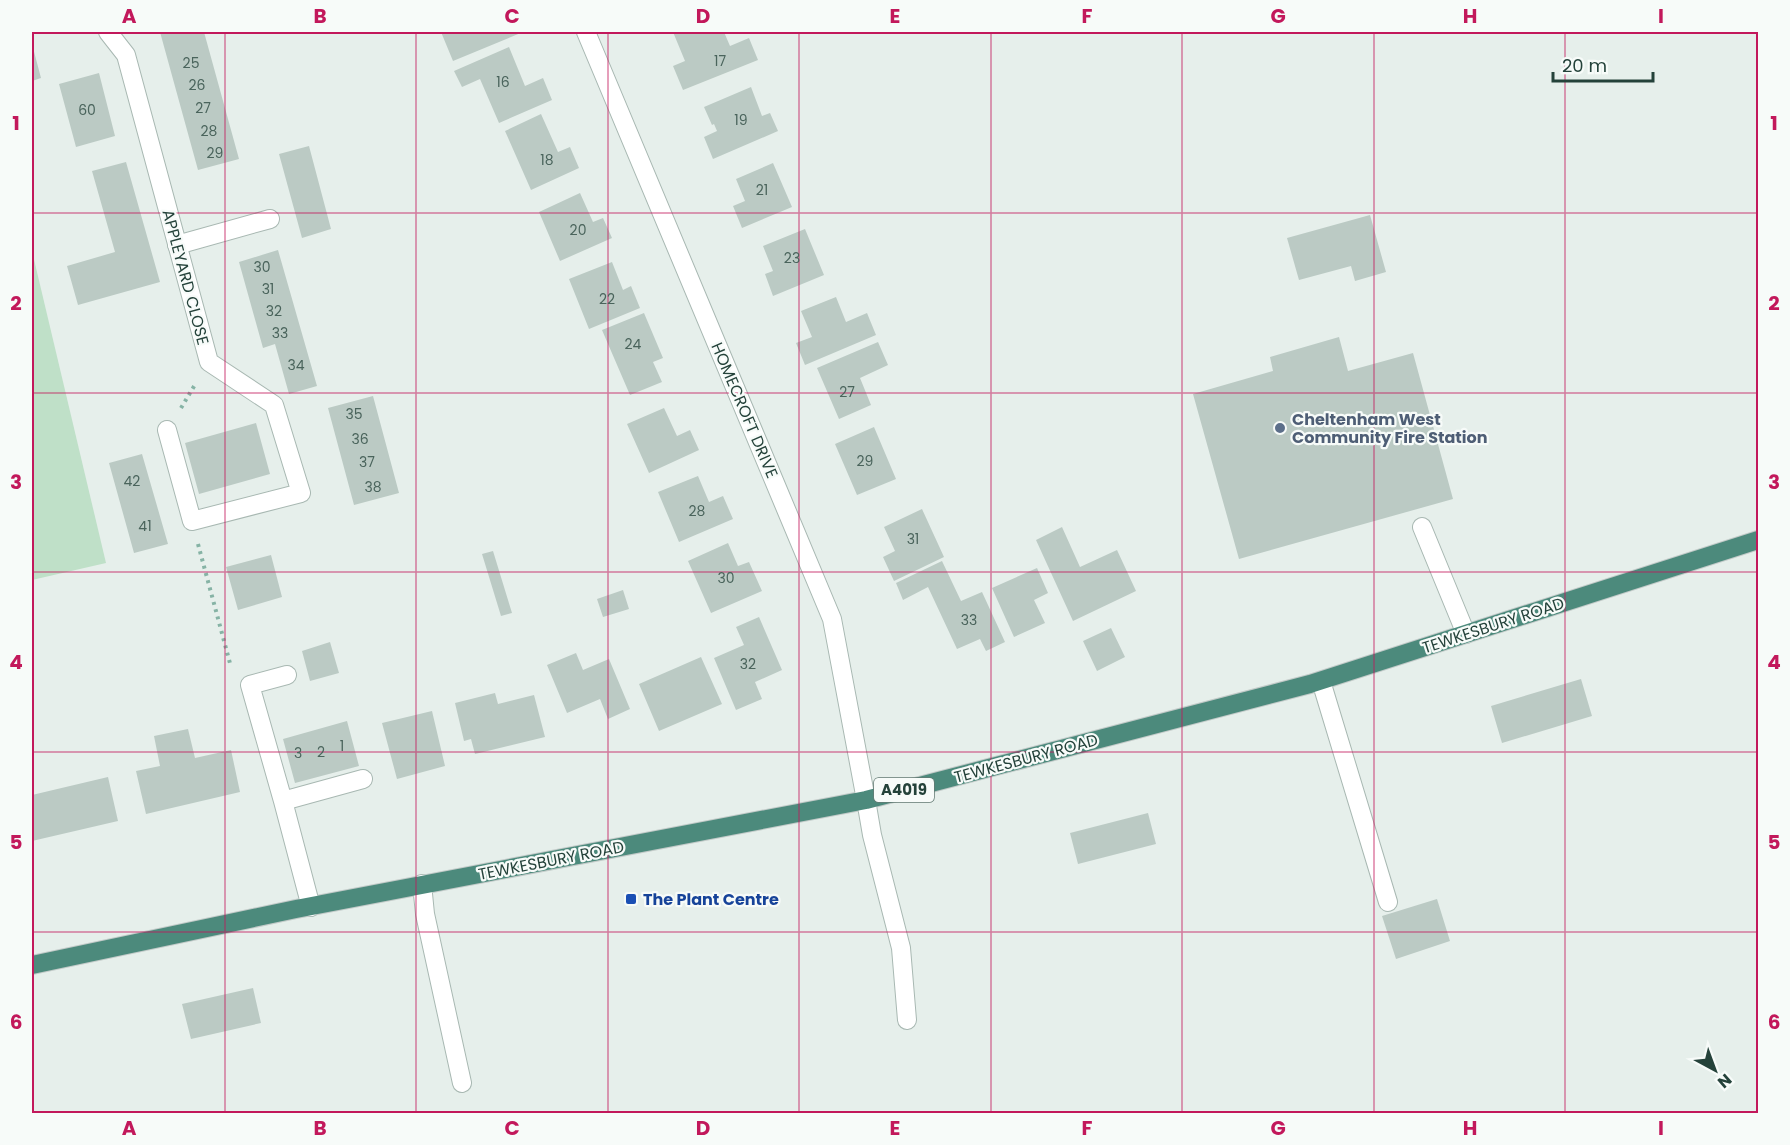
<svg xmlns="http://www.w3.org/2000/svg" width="1790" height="1145" font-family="Poppins,sans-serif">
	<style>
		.green { fill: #bfe0c8 }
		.building { fill: #bbcac4 }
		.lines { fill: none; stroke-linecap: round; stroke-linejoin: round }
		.service-casing { stroke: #a8b8b2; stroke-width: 20 }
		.minor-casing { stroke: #a8b8b2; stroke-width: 20 }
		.trunk-casing { stroke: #c2cac8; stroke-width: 20 }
		.path { stroke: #86b3a5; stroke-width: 4; stroke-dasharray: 3 4.5; stroke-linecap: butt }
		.service { stroke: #fff; stroke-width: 18 }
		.minor { stroke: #fff; stroke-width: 18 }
		.trunk { stroke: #4c8a7c; stroke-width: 18 }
		.grid { fill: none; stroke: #c2185b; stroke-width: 1.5; stroke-opacity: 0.55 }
		.service-dot { fill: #5c6f8a; stroke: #f7fbf9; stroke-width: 2 }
		.transit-dot { fill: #1a4fb4; stroke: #f7fbf9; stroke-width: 2 }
		.labels { text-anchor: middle; stroke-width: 4.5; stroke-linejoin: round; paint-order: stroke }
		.number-label { font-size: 14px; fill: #4a645c }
		.shield { fill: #f7fbf9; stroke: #637a73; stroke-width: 1.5 }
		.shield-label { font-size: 15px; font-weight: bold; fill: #24423a }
		.street-label { font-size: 16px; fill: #24423a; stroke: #f7fbf9 }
		.service-label { font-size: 16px; font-weight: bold; fill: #4e5e75; stroke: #f7fbf9; text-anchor: start }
		.transit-label { font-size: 16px; font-weight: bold; fill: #164399; stroke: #f7fbf9; text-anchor: start }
		.neatline { fill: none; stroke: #c2185b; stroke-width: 2 }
		.grid-label { font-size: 20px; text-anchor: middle; font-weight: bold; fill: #c2185b }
	</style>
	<rect width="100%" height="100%" fill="#e6efeb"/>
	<path class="green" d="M32 251 106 563 32 580Z"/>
	<path class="building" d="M160 32H204L239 159 198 170Z
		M441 32H523L453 61Z
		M673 32H724L730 46 749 38 758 60 683 90 673 66 685 61Z
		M32 44 41 78 32 81Z
		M509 47 525 86 543 78 552 100 499 123 480 79 462 87 454 71Z
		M99 73 115 136 76 147 59 84Z
		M751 87 762 116 770 113 778 131 713 159 704 137 717 131 714 124 712 125 704 107Z
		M541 114 558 152 570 147 579 168 531 190 505 131Z
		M309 146 331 229 302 238 279 154Z
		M126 162 160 282 78 305 67 266 115 252 92 171Z
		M773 163 792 207 742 228 733 206 745 201 736 179Z
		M580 193 593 222 603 218 612 238 560 261 539 212Z
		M1370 215 1386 272 1355 281 1351 266 1299 280 1287 238Z
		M805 229 824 275 773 296 765 274 773 271 763 246Z
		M278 250 317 386 289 394 275 344 263 348 239 262Z
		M612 262 623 290 631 286 640 308 589 329 569 279Z
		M836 297 846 322 867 313 876 335 805 365 796 343 812 337 801 311Z
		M644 313 663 358 653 362 662 382 630 395 602 330Z
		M1339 337 1348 371 1413 353 1453 499 1239 559 1193 394 1273 371 1270 357Z
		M878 342 888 365 860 378 871 405 839 419 817 368Z
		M373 396 399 493 354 505 328 408Z
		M664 408 677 436 690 430 699 450 649 473 627 424Z
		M256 423 270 474 199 494 185 443Z
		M874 427 896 479 857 495 835 444Z
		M142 454 168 544 134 553 109 463Z
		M698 476 709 502 723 496 733 519 679 542 658 492Z
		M922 509 944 557 894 581 883 557 895 551 884 527Z
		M1062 527 1080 567 1117 550 1136 591 1073 621 1036 540Z
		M728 543 738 566 749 562 762 591 711 613 688 561Z
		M493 551 512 613 501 616 482 554Z
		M271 555 282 597 238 610 226 567Z
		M942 561 961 601 982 592 1005 642 986 651 980 639 957 649 928 587 903 600 896 583Z
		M1037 568 1048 593 1034 600 1045 623 1014 637 992 588Z
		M623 590 629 609 603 617 597 599Z
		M759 617 782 670 755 682 762 699 736 710 714 658 744 645 736 627Z
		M1111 628 1125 657 1097 671 1083 641Z
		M330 642 339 673 310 681 302 651Z
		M576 653 583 670 609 659 630 709 608 719 600 699 567 713 547 665Z
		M701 657 722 704 659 731 639 684Z
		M1581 679 1592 716 1502 743 1491 706Z
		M495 693 498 704 534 695 545 737 475 754 471 739 464 741 455 703Z
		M432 711 445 766 397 779 382 723Z
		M347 721 359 766 295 783 283 739Z
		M188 729 195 758 231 750 240 792 146 814 136 771 160 766 154 736Z
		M108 777 118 821 32 841V795Z
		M1148 813 1156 844 1078 864 1070 833Z
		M1437 899 1450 941 1396 959 1382 916Z
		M253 988 261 1023 191 1039 182 1004Z"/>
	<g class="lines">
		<defs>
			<path id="service" d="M177 245 270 219
				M1422 527 1466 634
				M1321 681 1388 902
				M866 800 872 835 901 948 907 1020
				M422 884 425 914 462 1083"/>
			<path id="minor" d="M108 32 126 55 209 362 274 405 301 493 192 521 167 430
				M586 32 832 619 866 800
				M287 675 250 685 283 801 311 907
				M283 801 363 779"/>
			<path id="trunk" d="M32 965 296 909 866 800 1310 684 1758 540"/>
		</defs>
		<use href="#service" class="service-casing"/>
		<use href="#minor" class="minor-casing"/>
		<use href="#trunk" class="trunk-casing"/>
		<path class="path" d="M181 408 196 383
			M198 544 231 667"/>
		<use href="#service" class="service"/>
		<use href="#minor" class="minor"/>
		<use href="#trunk" class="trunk"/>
	</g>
	<path class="grid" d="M225 32V1114M416 32V1114M608 32V1114M799 32V1114M991 32V1114M1182 32V1114M1374 32V1114M1565 32V1114M32 213H1758M32 393H1758M32 572H1758M32 752H1758M32 932H1758"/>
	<circle class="service-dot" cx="1280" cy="428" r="6"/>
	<rect class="transit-dot" x="625" y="893" width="12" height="12" rx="3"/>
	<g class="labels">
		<g class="number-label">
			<text x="720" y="66">17</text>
			<text x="191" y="68">25</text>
			<text x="503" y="87">16</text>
			<text x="197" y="90">26</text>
			<text x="203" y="113">27</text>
			<text x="87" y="115">60</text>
			<text x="741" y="125">19</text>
			<text x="209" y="136">28</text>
			<text x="215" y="158">29</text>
			<text x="547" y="165">18</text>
			<text x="762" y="195">21</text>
			<text x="578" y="235">20</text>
			<text x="792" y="263">23</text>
			<text x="262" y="272">30</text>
			<text x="268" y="294">31</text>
			<text x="607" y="304">22</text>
			<text x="274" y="316">32</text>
			<text x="280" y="338">33</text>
			<text x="633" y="349">24</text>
			<text x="296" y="370">34</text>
			<text x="847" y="397">27</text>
			<text x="354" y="419">35</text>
			<text x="360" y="444">36</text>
			<text x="865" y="466">29</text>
			<text x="367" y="467">37</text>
			<text x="132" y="486">42</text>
			<text x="373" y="492">38</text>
			<text x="697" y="516">28</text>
			<text x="145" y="531">41</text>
			<text x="913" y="544">31</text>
			<text x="726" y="583">30</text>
			<text x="969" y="625">33</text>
			<text x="748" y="669">32</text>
			<text x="342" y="751">1</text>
			<text x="321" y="757">2</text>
			<text x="298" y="758">3</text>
		</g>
		<rect class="shield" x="874" y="778" width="60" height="24" rx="4.5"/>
		<g class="shield-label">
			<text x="904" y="795">A4019</text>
		</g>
		<g class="street-label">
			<text transform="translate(186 277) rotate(75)" y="6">APPLEYARD CLOSE</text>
			<text transform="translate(745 410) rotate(67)" y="6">HOMECROFT DRIVE</text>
			<text transform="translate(1493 625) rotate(-18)" y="6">TEWKESBURY ROAD</text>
			<text transform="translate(1026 758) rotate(-15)" y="6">TEWKESBURY ROAD</text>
			<text transform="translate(551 860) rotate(-11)" y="6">TEWKESBURY ROAD</text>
		</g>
		<g class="service-label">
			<text x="1292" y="425">Cheltenham West<tspan x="1292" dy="18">Community Fire Station</tspan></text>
		</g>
		<g class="transit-label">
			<text x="643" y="905">The Plant Centre</text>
		</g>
	</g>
	<rect width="1790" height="1145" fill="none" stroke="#f7fbf9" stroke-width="66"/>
	<g transform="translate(1715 1070) rotate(139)" stroke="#f7fbf9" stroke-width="4.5" paint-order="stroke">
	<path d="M0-4.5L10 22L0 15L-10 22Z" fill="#24423a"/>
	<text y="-9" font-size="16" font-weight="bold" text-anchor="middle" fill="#24423a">N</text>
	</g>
	<path d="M1553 72v9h100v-9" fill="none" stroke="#24423a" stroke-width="3"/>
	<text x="1562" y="72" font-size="18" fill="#24423a" stroke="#f7fbf9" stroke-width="4.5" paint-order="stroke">20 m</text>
	<rect x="33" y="33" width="1724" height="1079" class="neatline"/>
	<g class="grid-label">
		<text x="129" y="23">A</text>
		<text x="320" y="23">B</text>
		<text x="512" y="23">C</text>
		<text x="703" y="23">D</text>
		<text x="895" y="23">E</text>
		<text x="1087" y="23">F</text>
		<text x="1278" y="23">G</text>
		<text x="1470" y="23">H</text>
		<text x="1661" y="23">I</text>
		<text x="16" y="130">1</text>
		<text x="1774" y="130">1</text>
		<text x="16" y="310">2</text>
		<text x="1774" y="310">2</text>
		<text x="16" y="489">3</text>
		<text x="1774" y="489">3</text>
		<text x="16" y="669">4</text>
		<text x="1774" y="669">4</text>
		<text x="16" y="849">5</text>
		<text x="1774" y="849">5</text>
		<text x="16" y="1029">6</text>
		<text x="1774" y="1029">6</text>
		<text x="129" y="1135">A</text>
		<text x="320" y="1135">B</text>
		<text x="512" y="1135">C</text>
		<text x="703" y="1135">D</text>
		<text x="895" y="1135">E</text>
		<text x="1087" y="1135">F</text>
		<text x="1278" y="1135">G</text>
		<text x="1470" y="1135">H</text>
		<text x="1661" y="1135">I</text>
	</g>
</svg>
